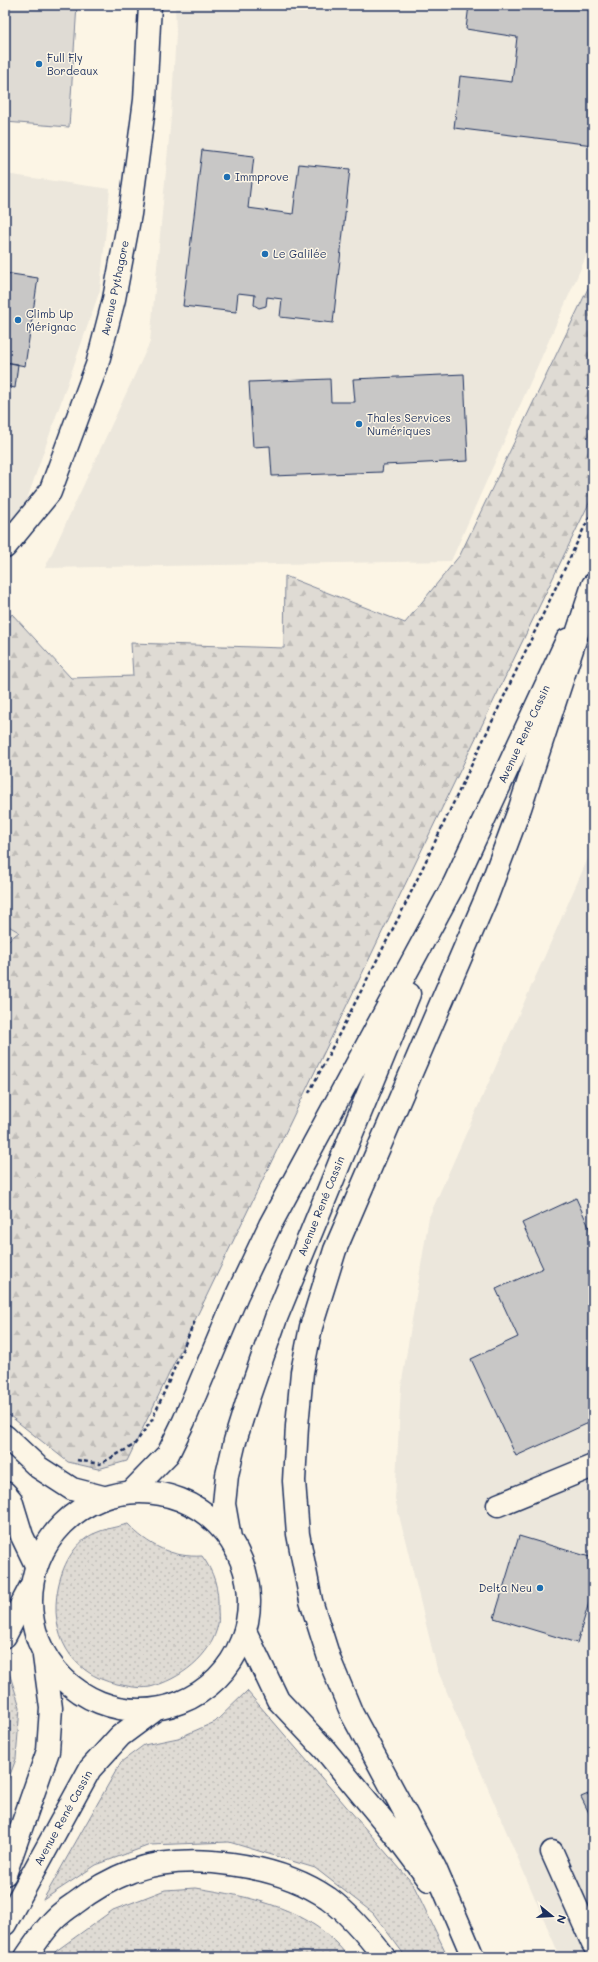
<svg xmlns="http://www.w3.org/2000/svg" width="598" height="1962" font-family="Mali,sans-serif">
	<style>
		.built { fill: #ece7dc }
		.grass { fill: url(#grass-dots); stroke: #7d8599 }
		.forest { fill: url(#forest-firs); stroke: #7d8599 }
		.garden { fill: #dfdbd4; stroke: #7d8599 }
		.building { fill: #c8c7c6; stroke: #1b2f5e }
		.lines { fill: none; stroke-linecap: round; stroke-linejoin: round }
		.minor-casing { stroke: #1b2f5e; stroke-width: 25 }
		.major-casing { stroke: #1b2f5e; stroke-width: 25 }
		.highway-casing { stroke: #1b2f5e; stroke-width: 25 }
		.path { stroke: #1b2f5e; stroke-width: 2.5; stroke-dasharray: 4 3; stroke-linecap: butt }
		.minor { stroke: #fcf5e5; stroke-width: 22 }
		.major { stroke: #fcf5e5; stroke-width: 22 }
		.highway { stroke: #fcf5e5; stroke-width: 22 }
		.poi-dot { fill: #1f6fb2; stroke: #fcf5e5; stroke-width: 1.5 }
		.labels { text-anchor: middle; stroke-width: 3; stroke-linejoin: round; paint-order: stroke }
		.poi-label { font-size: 11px; fill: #1b2f5e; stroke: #fcf5e5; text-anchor: start }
		.street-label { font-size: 11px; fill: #1b2f5e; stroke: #fcf5e5 }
	</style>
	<defs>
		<pattern id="grass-dots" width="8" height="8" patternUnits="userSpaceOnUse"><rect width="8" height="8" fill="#dfdbd4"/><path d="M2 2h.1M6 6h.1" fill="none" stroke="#bfbcb8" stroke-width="1.8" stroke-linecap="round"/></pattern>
		<pattern id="forest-firs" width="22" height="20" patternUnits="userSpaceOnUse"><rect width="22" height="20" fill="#dfdbd4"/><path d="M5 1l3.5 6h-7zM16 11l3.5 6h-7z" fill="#bfbcb8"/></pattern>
	</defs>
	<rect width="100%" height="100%" fill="#fcf5e5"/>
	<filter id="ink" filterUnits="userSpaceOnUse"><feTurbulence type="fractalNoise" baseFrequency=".025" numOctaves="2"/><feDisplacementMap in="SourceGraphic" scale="8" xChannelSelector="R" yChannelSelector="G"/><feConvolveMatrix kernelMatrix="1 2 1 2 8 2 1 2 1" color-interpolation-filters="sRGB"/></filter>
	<g filter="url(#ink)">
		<path class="built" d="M175 5H593V241L451 561 45 568 150 342 171 117 176 33Z
			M5 174 110 189 100 290 23 511 5 527Z
			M593 847V1957H560L437 1669 395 1499 401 1387 429 1217Z
			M5 924 19 932 5 943Z"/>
		<path class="grass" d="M128 1524C147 1545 173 1558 202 1556 214 1572 219 1589 218 1609 218 1614 219 1620 218 1624 212 1656 179 1680 150 1687 139 1689 127 1686 117 1684 70 1674 49 1633 58 1588 62 1567 73 1544 93 1534 103 1529 117 1527 128 1524Z
			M7 1666 20 1707 16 1759 5 1788V1668Z
			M247 1691 413 1884 448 1957H406L373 1913 315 1868 229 1842 150 1845 96 1865 43 1900 121 1762 144 1745 178 1738 215 1722Z
			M196 1888C252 1897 312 1908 348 1957H53L56 1951 113 1910 165 1890Z"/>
		<path class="forest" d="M593 278V495L127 1461 98 1469 68 1462 5 1412V943L19 932 5 924V623L12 614 71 678 133 676 131 643 284 648 285 576 405 623 460 555Z"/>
		<path class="garden" d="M5 5H77L69 127 5 122Z"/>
		<path class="building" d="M469 5H593V145L454 128 460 76 512 82 517 37 466 29Z
			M202 150 254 156 248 208 293 214 299 164 350 169 333 323 280 317 282 299 267 297 266 306 259 308 254 305 255 295 238 293 236 312 183 306Z
			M5 273 38 278 25 366 5 362Z
			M5 362 18 364 15 388 5 386Z
			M464 374 468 461 383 465 382 472 272 476 270 446 253 447 249 382 330 379 331 402H355L353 379Z
			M576 1198 593 1236V1421L516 1456 471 1359 518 1337 496 1289 543 1268 522 1223Z
			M519 1536 593 1558V1589L577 1643 494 1618Z
			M593 1792V1821L581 1797Z"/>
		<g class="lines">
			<defs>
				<path id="minor" d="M5 547 50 492 97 365 114 299 130 214 145 100 150 5
					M5 1436 38 1467 72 1489 103 1497
					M5 1493 11 1500 22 1536 36 1565
					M498 1505 593 1466
					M552 1852 593 1944"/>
				<path id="major" d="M132 1491 168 1454 184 1421 237 1295 270 1225 454 884 567 640
					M31 1601a109 109 0 1 1 218 0a109 109 0 1 1-218 0Z
					M230 1538 224 1504 227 1475 235 1441 249 1396 276 1318 409 994
					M5 1874 48 1751 51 1708 44 1656
					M5 1924 90 1769 120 1736 155 1710"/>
				<path id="highway" d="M245 1631 278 1700 325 1750 396 1836 429 1880
					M5 1636 31 1586
					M26 1957C35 1944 44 1930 55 1919 61 1913 68 1908 74 1904 92 1890 111 1879 132 1871 190 1851 278 1864 328 1898 350 1914 368 1936 384 1957
					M473 1957 435 1868 352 1714 330 1661 311 1601 298 1534 294 1481 297 1426 302 1372 311 1327 335 1250 487 896 520 808 593 585"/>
			</defs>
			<use href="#minor" class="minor-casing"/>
			<use href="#major" class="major-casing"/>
			<use href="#highway" class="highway-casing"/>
			<path class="path" d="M309 1093 404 907 593 509
				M77 1460 100 1464 134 1445 152 1420 195 1321"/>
			<use href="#minor" class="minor"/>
			<use href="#major" class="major"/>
			<use href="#highway" class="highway"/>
		</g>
	</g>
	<g class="poi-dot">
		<circle cx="39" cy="64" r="4"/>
		<circle cx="227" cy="177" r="4"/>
		<circle cx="265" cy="254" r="4"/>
		<circle cx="18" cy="320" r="4"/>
		<circle cx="359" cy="424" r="4"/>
		<circle cx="540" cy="1588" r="4"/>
	</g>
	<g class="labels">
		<g class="poi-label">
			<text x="47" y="62">Full Fly<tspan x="47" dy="13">Bordeaux</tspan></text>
			<text x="235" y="181">Immprove</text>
			<text x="273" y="258">Le Galilée</text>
			<text x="26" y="318">Climb Up<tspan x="26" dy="13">Mérignac</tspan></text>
			<text x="367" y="422">Thales Services<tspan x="367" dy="13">Numériques</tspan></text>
			<text x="532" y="1592" text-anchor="end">Delta Neu</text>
		</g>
		<g class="street-label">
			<text transform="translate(115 288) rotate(-78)" y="4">Avenue Pythagore</text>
			<text transform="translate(524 734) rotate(-65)" y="4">Avenue René Cassin</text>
			<text transform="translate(321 1206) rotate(-68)" y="4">Avenue René Cassin</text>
			<text transform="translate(63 1818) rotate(-61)" y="4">Avenue René Cassin</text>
		</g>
	</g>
	<rect width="598" height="1962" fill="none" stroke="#fcf5e5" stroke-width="20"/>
	<rect x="10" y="10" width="578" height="1942" fill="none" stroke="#1b2f5e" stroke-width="1.5" filter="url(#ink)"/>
	<g transform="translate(552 1916) rotate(108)" stroke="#fcf5e5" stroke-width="3" paint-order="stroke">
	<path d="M0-3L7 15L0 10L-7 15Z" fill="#1b2f5e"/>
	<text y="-6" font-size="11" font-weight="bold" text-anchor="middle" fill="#1b2f5e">N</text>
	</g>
</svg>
